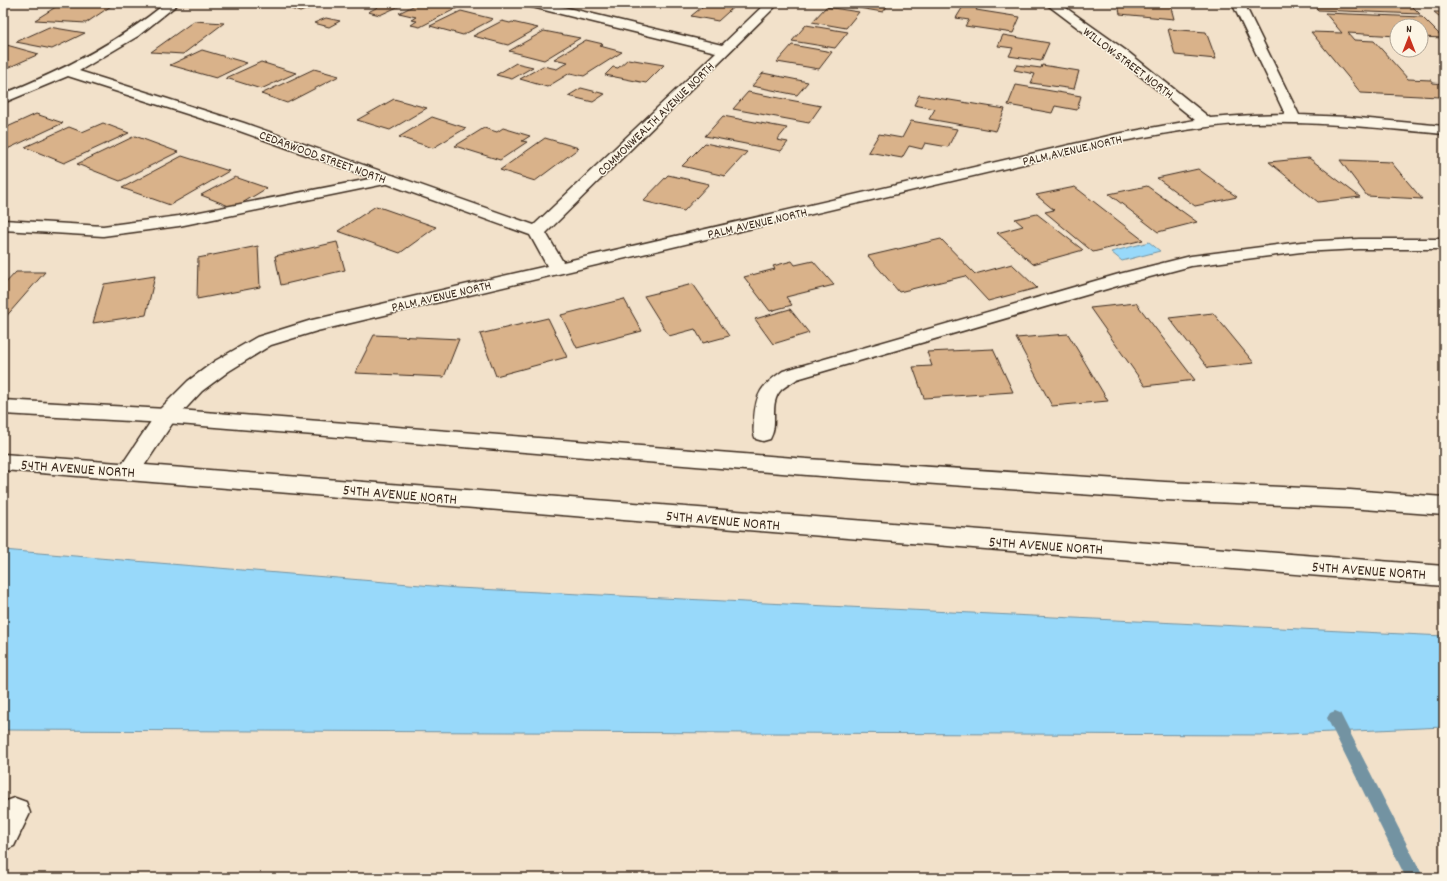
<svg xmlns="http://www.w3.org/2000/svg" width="1447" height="881" font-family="Dekko,sans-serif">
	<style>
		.water { fill: #98d9fa; stroke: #7393a2 }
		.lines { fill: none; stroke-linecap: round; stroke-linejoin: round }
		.stream { fill: #7393a2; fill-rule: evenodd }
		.building { fill: #d9b28a; stroke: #3b2a1e }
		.service-casing { stroke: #3b2a1e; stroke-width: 3 }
		.minor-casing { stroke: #3b2a1e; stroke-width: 3 }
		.secondary-casing { stroke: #3b2a1e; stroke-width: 3 }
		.service { fill: #fcf5e5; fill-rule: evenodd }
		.minor { fill: #fcf5e5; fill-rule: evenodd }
		.secondary { fill: #fcf5e5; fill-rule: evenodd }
		.labels { text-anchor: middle; stroke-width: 3; stroke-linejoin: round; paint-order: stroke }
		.far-street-label { font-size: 13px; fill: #3b2a1e; stroke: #fcf5e5 }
		.street-label { font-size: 15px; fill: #3b2a1e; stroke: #fcf5e5 }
	</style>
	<rect width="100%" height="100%" fill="#f2e1ca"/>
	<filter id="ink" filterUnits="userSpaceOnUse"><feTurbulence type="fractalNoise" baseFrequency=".025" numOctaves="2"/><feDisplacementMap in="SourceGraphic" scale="8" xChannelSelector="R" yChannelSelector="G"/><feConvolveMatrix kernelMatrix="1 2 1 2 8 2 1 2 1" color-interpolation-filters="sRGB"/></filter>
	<g filter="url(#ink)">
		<path class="water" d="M1149 242 1160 251 1122 261 1111 252Z
			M3 550 457 588 1444 636V727L1265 735 3 730Z"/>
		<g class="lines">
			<path class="stream" d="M1335 711 1340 713 1424 878H1406L1327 718 1330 713Z"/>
		</g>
		<path class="building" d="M62 3H101L114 4 86 23 35 20Z
			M307 3 316 6 300 12 291 9Z
			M361 3H406L380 15 368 12 378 7Z
			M419 3 431 4 438 3 457 8 420 27 411 25 417 21 411 20 416 17 399 13Z
			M707 3H738L718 21 691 16Z
			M828 3H876L888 5 883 12Z
			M1118 3 1170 4 1174 19 1120 14Z
			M1312 3 1410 4 1420 14 1318 10Z
			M964 5 978 7 976 10 1020 17 1013 33 965 26 969 20 956 18Z
			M826 7 859 12 846 28 812 22Z
			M461 11 493 19 463 35 430 26Z
			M1434 12H1444V20Z
			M1325 13 1422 17 1443 38 1421 37V26H1397V36L1348 33 1354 40 1374 41 1408 79 1431 80 1433 83 1444 84V104L1439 97 1361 93 1311 32 1342 33Z
			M326 18 340 21 329 27 314 23Z
			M194 21 224 23 183 54 151 52Z
			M502 21 510 23 512 22 538 28 508 45 473 36Z
			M806 25 848 32 835 48 792 41Z
			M49 27 85 33 52 49 16 42Z
			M1168 29 1206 32 1216 59 1175 55Z
			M544 31 580 38 544 60 509 51Z
			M1003 35 1049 43 1041 61 1009 56 1013 48 998 46Z
			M586 40 603 44 600 46 622 52 584 76 570 73 547 87 520 79 543 66 557 69 568 62 554 59Z
			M3 44 39 54 3 70Z
			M792 45 832 52 819 69 777 62Z
			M202 50 247 63 216 78 170 65Z
			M628 59 664 65 646 83 605 75 613 67 618 68Z
			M261 62 296 73 261 89 226 78Z
			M516 63 533 67 512 79 496 75Z
			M1017 65 1041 68 1042 65 1079 71 1074 89 1031 83 1035 74 1014 70Z
			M314 69 339 76 287 103 261 94Z
			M763 73 808 82 797 95 752 86Z
			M1016 85 1081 96 1077 110 1055 106 1052 113 1008 105Z
			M581 88 605 94 593 102 568 96Z
			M748 92 821 106 809 123 733 109Z
			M919 95 1005 109 996 131 929 119 935 109 914 105Z
			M394 99 427 108 390 130 357 120Z
			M36 114 63 123 3 151V129Z
			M723 116 787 128 777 140 788 142 781 151 705 136Z
			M432 117 466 128 433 148 399 137Z
			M911 121 957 129 948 147 925 143 922 149 909 146 902 158 868 152 879 134 902 138Z
			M103 123 129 133 64 163 25 147 69 127 82 132Z
			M484 128 497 132 503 128 530 136 522 141 527 142 500 160 455 146Z
			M135 136 178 152 120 181 77 164Z
			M545 138 579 148 535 181 500 170Z
			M705 143 747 152 725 176 682 166Z
			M182 156 229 171 170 205 122 188Z
			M1309 158 1360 197 1318 202 1269 162Z
			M1340 160 1391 162 1422 199 1367 196Z
			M1198 169 1237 197 1195 206 1157 178Z
			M668 175 709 184 684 211 643 201Z
			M235 177 267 188 234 208 201 195Z
			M1147 186 1197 222 1158 232 1109 194Z
			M1075 187 1143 240 1093 252 1045 212 1054 210 1036 195Z
			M376 206 436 227 400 253 338 231Z
			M1037 214 1083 250 1033 264 997 233 1023 226 1015 219Z
			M941 239 975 274 1012 264 1037 288 988 301 965 276 899 292 868 256Z
			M337 242 345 270 281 285 275 256Z
			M258 246 260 287 197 299 198 258Z
			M792 261 795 265 813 261 834 285 786 297 792 305 770 311 744 277 775 269 773 266Z
			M16 272H45L3 320V286Z
			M155 276 146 315 93 323 104 284Z
			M693 284 729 336 703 343 695 329 669 336 644 296Z
			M624 299 642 331 577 348 561 315Z
			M1136 303 1195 380 1145 386 1090 308Z
			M790 309 809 333 773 344 755 319Z
			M1213 313 1254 363 1208 368 1169 318Z
			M548 318 567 357 496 376 480 334Z
			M1068 334 1108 401 1052 406 1016 338Z
			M374 335 459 339 444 377 355 373Z
			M993 349 1013 392 924 398 913 367 932 366 927 352Z"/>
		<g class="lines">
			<defs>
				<path id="service" d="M390 175 395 176 397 179 395 182 179 226 103 236 3 230V220L103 226 179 216Z
					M1359 239H1444V249H1359L1301 252 1191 266 1131 282 797 379C792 383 785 386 781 390 768 404 779 424 770 439L763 441 756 439C752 433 754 427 754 420 756 393 761 386 783 371L1119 274 1191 256 1301 242Z"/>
				<path id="minor" d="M166 3H179L138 36 79 71 244 123 534 225 716 52 528 6 526 3H547L722 45 766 3H779L546 233 563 262 1117 134 1195 120 1118 58 1045 3H1059L1128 52 1210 118 1253 115 1285 114 1232 3H1244L1299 115 1348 117 1444 126V134C1381 128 1316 121 1253 123 1207 125 1162 134 1117 142L317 331 271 345 229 371 202 391 174 421 136 478 128 480 120 478 117 472 158 411 188 381 215 361 257 337 312 320 547 266 530 235 234 129 68 76 3 103V94C62 71 117 43 166 3Z
					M15 798 26 802 30 813 14 846 3 851V804L4 802Z"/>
				<path id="secondary" d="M3 400 166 409 807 459 1165 482 1350 490 1444 497V515L1350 508 1165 500 807 475 166 423 3 414Z
					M3 454 1444 566V586L3 470Z"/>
			</defs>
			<use href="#service" class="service-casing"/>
			<use href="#minor" class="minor-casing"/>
			<use href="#secondary" class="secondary-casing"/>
			<use href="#service" class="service"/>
			<use href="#minor" class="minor"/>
			<use href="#secondary" class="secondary"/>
		</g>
	</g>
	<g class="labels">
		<g class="far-street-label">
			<text transform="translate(1129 62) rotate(37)" y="5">WILLOW STREET NORTH</text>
			<text transform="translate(655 118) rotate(-44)" y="5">COMMONWEALTH AVENUE NORTH</text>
			<text transform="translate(1072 149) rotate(-13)" y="5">PALM AVENUE NORTH</text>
			<text transform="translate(323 156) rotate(20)" y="5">CEDARWOOD STREET NORTH</text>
			<text transform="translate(757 222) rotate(-13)" y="5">PALM AVENUE NORTH</text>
			<text transform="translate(441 295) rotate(-13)" y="5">PALM AVENUE NORTH</text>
		</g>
		<g class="street-label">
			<text transform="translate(78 468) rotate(4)" y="5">54TH AVENUE NORTH</text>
			<text transform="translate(400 494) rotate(5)" y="5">54TH AVENUE NORTH</text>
			<text transform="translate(723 520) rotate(5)" y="5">54TH AVENUE NORTH</text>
			<text transform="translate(1046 545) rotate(4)" y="5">54TH AVENUE NORTH</text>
			<text transform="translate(1369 570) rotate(4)" y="5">54TH AVENUE NORTH</text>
		</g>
	</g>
	<rect width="1447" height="881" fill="none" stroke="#fcf5e5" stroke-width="16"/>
	<rect x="8" y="8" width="1431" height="865" fill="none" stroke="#3b2a1e" stroke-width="1.5" filter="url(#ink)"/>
	<g transform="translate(1409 38)"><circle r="19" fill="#fcf5e5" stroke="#afa495"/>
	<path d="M0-3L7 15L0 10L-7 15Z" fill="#c8321e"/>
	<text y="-6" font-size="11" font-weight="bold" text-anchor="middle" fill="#3b2a1e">N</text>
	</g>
</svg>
